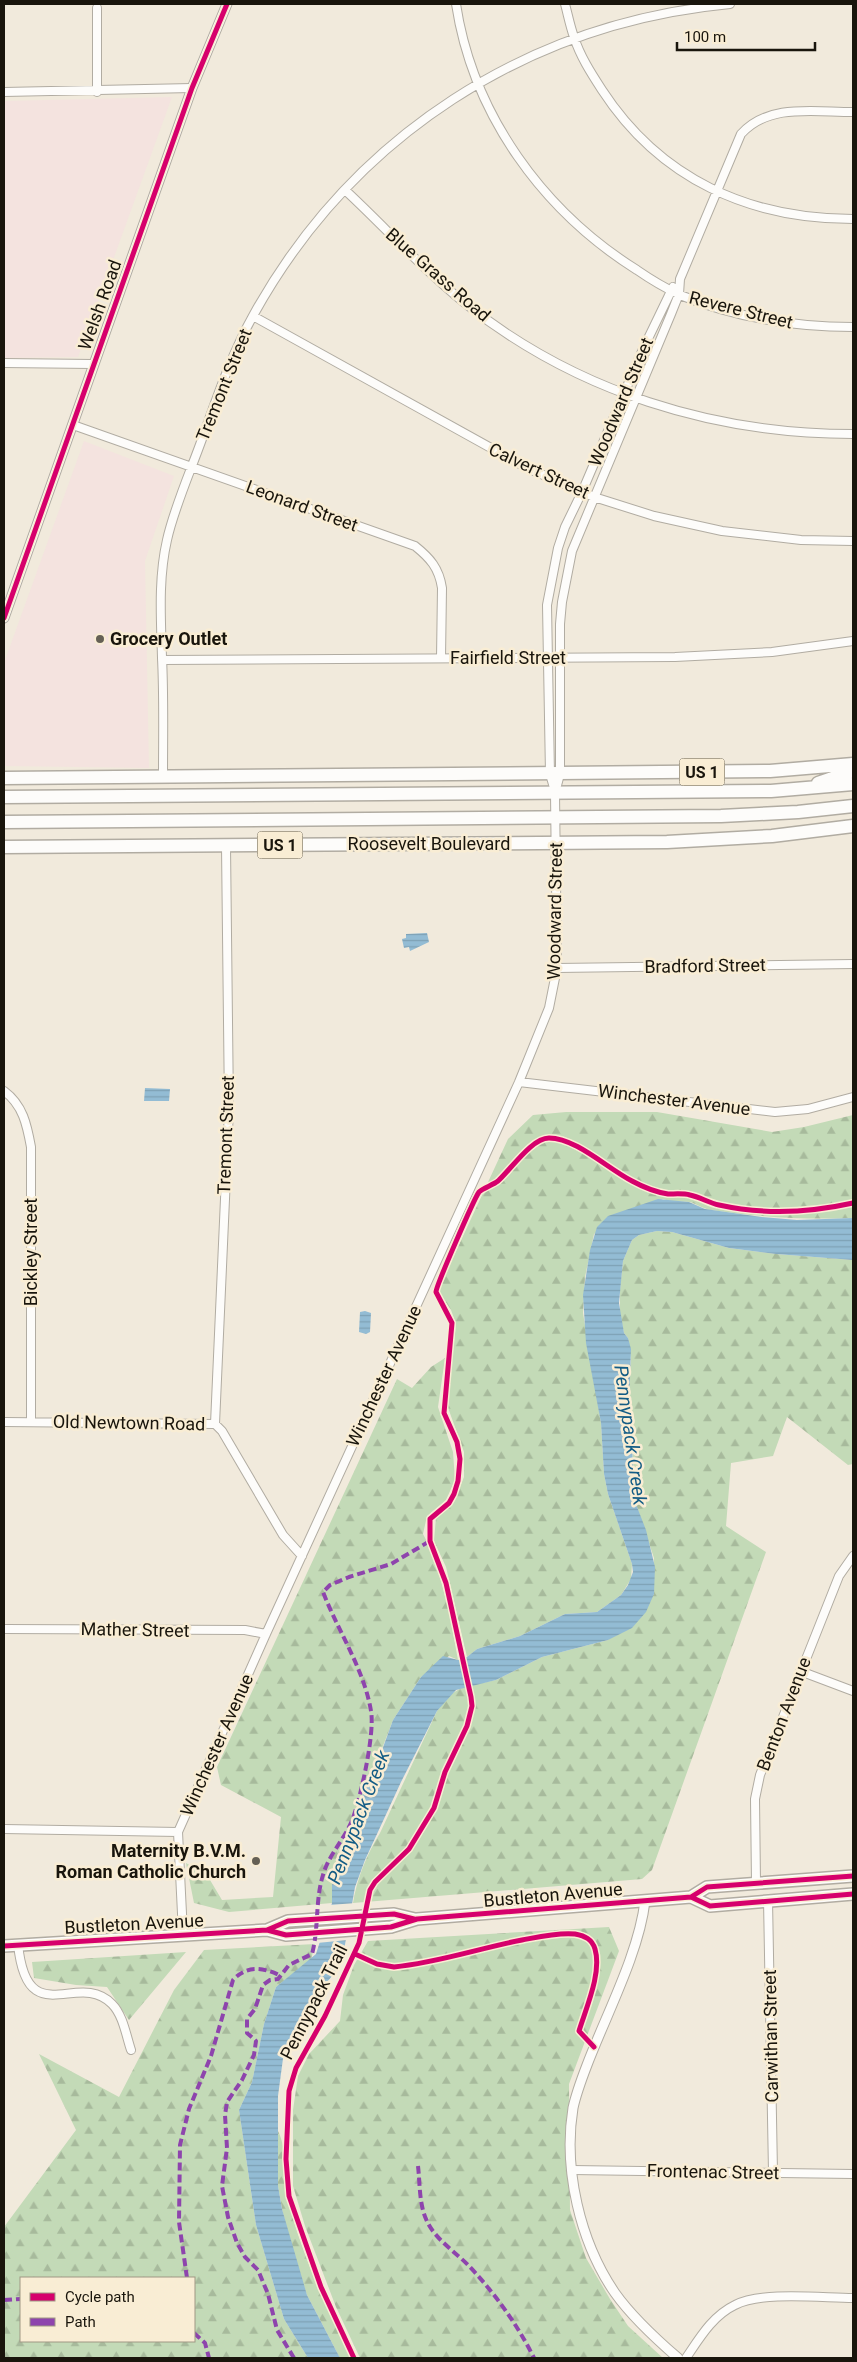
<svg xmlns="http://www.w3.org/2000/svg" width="857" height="2362" font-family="Roboto,sans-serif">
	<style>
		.commercial { fill: #f4e3df }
		.forest { fill: url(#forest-firs); fill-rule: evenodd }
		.water { fill: url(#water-rules) }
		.pier { fill: #f1eadc }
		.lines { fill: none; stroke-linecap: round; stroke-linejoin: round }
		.minor-casing { stroke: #b1aca2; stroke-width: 10 }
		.tertiary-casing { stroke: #b1aca2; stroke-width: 11 }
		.primary-casing { stroke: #b1aca2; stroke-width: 14 }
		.trunk-casing { stroke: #b1aca2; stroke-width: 15 }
		.minor { stroke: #fdfcfa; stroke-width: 8 }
		.tertiary { stroke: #fdfcfa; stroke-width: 9 }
		.primary { stroke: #fdfcfa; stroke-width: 11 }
		.trunk { stroke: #fdfcfa; stroke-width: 12 }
		.quiet { stroke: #8e44ad; stroke-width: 4; stroke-dasharray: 8 4; stroke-linecap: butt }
		.cycleway-casing { stroke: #f9edd4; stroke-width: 8 }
		.cycleway { stroke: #d6006c; stroke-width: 5 }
		.poi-dot { fill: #656055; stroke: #f9edd4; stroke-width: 2 }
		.labels { text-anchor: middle; stroke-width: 5; stroke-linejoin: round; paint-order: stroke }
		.shield { fill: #f9edd4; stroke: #5c5648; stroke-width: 1 }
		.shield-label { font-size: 16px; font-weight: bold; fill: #19150c }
		.street-label { font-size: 18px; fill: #19150c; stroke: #f9edd4 }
		.poi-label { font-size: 18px; font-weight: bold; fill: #19150c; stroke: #f9edd4; text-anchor: start }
		.water-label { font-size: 19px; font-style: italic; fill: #135c85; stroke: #f9edd4 }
	</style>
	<defs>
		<pattern id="forest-firs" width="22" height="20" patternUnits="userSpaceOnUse" patternTransform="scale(1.25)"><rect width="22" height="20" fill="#c3dab7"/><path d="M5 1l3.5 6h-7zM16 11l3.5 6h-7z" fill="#a7ba9c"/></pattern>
		<pattern id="water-rules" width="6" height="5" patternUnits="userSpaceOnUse" patternTransform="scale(1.25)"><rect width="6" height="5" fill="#93bcd4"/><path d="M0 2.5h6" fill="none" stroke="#7ea1b5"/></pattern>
	</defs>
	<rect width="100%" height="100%" fill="#f1eadc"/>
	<path class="commercial" d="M172 97 78 357 4 358V101Z
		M84 441 174 476 145 561 149 768 4 766V663Z"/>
	<path class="forest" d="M566 1112H657L772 1132 804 1127 853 1115V1218C805 1220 759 1217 711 1210 703 1209 697 1204 690 1202 681 1201 673 1203 663 1199L594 1234 585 1277 583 1313 601 1423 604 1474 608 1494 632 1564 631 1579 621 1595 597 1612 565 1614 520 1636 477 1649 467 1657 446 1567 434 1541 436 1517 454 1502 464 1477V1452L447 1405 456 1324 451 1310 438 1290 508 1139 533 1115Z
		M657 1231 672 1232 729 1248 776 1254 853 1260V1464L848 1465 787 1417 773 1456 731 1463 726 1526 766 1552 652 1870 642 1879 353 1903C357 1878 367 1854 380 1833L437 1711 451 1694 463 1687 496 1680 542 1657 608 1640 654 1594V1558L634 1498 632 1488 634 1476 629 1388 631 1359 628 1338 624 1333 620 1315V1290L623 1261 632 1240 639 1235Z
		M445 1358 438 1407 453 1452 455 1480 446 1500 427 1516 423 1534 434 1555 449 1611 458 1660 449 1656 421 1677 393 1720 358 1811 355 1832 340 1862 332 1885V1903L229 1912 194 1903 186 1863 207 1875 222 1900 273 1897 281 1817 221 1785 217 1767 397 1379 412 1388 431 1367Z
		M609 1927 619 1951 569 2084 570 2210 586 2258 610 2299 628 2326 663 2358H360L336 2307 305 2226 293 2186V2110L298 2076 309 2054 340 2021 343 1995 354 1965 368 1941Z
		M315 1944 311 1960 276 1987 264 2024 252 2082 239 2110 256 2225 284 2319 308 2358H4V2227L76 2130 39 2054 119 2097 174 1990 204 1950ZM21 2278H194V2341H21Z
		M186 1952 129 2020 107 1987 76 1985 34 1978 32 1962Z
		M278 2131C288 2151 283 2177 288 2199 300 2251 324 2300 346 2348L353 2358H340L307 2295 293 2254 282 2209 278 2186Z"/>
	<path class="water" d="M427 933 429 942 410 951 409 947 404 948 402 939 406 938V934Z
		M145 1088 170 1089 169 1101H144Z
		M658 1199 689 1202 705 1209 762 1217 797 1220 853 1218V1260L776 1254 729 1248 672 1232 657 1231 639 1235 632 1240 623 1261 619 1303 624 1333 628 1338 631 1349 629 1407 634 1476 632 1488 634 1499 646 1530 655 1567 654 1594 646 1612 632 1628 608 1640 542 1657 496 1680 456 1690 437 1711 401 1782 365 1860 355 1887 343 1956 337 1970 307 2006 284 2051 278 2096V2186L282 2209 307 2295 340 2358H308L284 2319 256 2225 239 2110 252 2082 264 2024 276 1987 316 1954 332 1903V1885L340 1862 355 1832 361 1798 374 1772 393 1720 421 1677 443 1656 458 1660 467 1657 477 1649 520 1636 565 1614 597 1612 621 1595 628 1585 633 1572 632 1564 608 1494 604 1474 601 1423 586 1343 583 1295 590 1250 597 1227 608 1216Z
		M365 1311 371 1313 370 1332 366 1334 359 1332 360 1312Z"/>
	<path class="pier" d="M356 1903 348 1940 317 1943 329 1905Z"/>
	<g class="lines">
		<defs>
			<path id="minor" d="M456 4C473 115 543 211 637 270 650 279 665 288 680 295 734 317 795 327 853 327
				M565 4C568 15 570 26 574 37 580 56 591 73 602 90 660 179 749 219 853 219
				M4 92 192 88
				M97 92V8
				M345 190C386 228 423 270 466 304 577 392 713 434 853 434
				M253 316 527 468 594 497 654 516 722 531 801 540 853 541
				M4 363 93 364
				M73 425 415 546C430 558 439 568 442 588L441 658
				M162 660 675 657 772 652 853 641
				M163 776C163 737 164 697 162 658 161 619 158 579 167 540 174 508 191 470 202 439 217 397 232 353 254 314 353 136 527 23 730 4
				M555 791 550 774 547 605 558 548 565 527 582 492 643 349 673 287
				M557 968 853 964
				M519 1082 775 1112 808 1109 853 1097
				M4 1091C23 1105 27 1125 31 1147V1422
				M4 1422 215 1424 222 1431 283 1535 302 1556
				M215 1424 229 1109 226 846
				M4 1629 245 1630 266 1634
				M800 1671 853 1691
				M4 1829 178 1832
				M756 1883 755 1799 760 1775 839 1576 853 1556
				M768 1900 773 2172
				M183 1934 178 1832 266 1634 519 1082 549 1008 557 968 555 793 560 774V624L562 602 572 551 671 314 679 294 680 279 741 134C769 103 814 112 853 112
				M18 1944C27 2034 78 1969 112 2004 123 2015 126 2035 131 2050
				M572 2170 853 2174
				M686 2358C699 2339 712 2316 735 2305 762 2291 822 2298 853 2298"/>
			<path id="tertiary" d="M4 618 192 88 227 4
				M645 1901C639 1953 606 2015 587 2065 582 2078 576 2094 573 2108 563 2169 580 2242 615 2293 632 2317 656 2339 678 2358"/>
			<path id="primary" d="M691 1897 710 1906 853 1894
				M267 1930 288 1921 394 1914 415 1919
				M4 1946 267 1930 286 1935 391 1927 417 1919 691 1897 707 1887 853 1876"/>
			<path id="trunk" d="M4 778 770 771 853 764
				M818 783 853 771
				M4 797 771 791 853 784
				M4 822 721 816 798 812 853 806
				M4 847 667 842 772 836 853 826"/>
		</defs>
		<use href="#minor" class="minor-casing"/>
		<use href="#tertiary" class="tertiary-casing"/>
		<use href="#primary" class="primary-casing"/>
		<use href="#trunk" class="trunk-casing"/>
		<use href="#minor" class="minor"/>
		<use href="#tertiary" class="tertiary"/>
		<use href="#primary" class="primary"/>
		<use href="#trunk" class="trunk"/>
		<path class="quiet" d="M418 2166C420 2183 419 2203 426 2219 434 2239 456 2252 470 2267 496 2295 517 2324 534 2358
			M187 2278 179 2222 180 2145 189 2109 211 2056 233 1980C247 1965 263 1967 281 1976
			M4 2300 21 2299
			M194 2333 205 2343 209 2358
			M294 2358 277 2330 268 2294 258 2270 245 2257 237 2243 228 2217 222 2186 227 2148 225 2115 227 2102 242 2080 254 2055 256 2041 247 2033V2019L255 2009 263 1985 270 1980 278 1979 289 1965 312 1954C319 1928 315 1901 323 1875 329 1854 345 1839 353 1818 361 1796 375 1733 371 1711 364 1669 338 1631 323 1592L330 1585 349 1577 391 1564 430 1541"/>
		<defs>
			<path id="cycleway" d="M4 618 192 88 227 4
				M691 1897 710 1906 853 1894
				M267 1930 288 1921 394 1914 414 1919
				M4 1946 267 1930 286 1935 391 1927 417 1919 691 1897 707 1887 853 1876
				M355 1954 377 1964 394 1967C437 1963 480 1948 522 1940 538 1937 559 1932 575 1934 585 1936 592 1939 595 1949 602 1973 586 2008 579 2031L594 2047
				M354 2358 321 2287 289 2196 286 2159 289 2091 296 2068 325 2016 359 1943 370 1890 375 1882 409 1849 434 1808 445 1772 467 1726 472 1706 471 1697 446 1583 430 1541V1519L449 1503 454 1494 458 1481 460 1459 457 1442 444 1413 452 1323 436 1292C436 1286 474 1199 479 1192 483 1188 493 1185 498 1181 512 1168 532 1138 549 1138 576 1138 608 1169 632 1181 643 1187 655 1192 668 1194 675 1194 683 1193 690 1195 700 1197 709 1203 719 1205 764 1215 808 1213 853 1203"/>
		</defs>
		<use href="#cycleway" class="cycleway-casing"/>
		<use href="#cycleway" class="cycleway"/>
	</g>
	<g class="poi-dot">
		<circle cx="100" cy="639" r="5"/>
		<circle cx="256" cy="1861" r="5"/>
	</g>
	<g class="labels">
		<g class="shield">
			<rect x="679.5" y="758.5" width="45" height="27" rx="4"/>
			<rect x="257.5" y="831.5" width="45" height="27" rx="4"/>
		</g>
		<g class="shield-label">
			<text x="702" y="778">US 1</text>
			<text x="280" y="851">US 1</text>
		</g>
		<g class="street-label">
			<text transform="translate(438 275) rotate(41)" y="6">Blue Grass Road</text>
			<text transform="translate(100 305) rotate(-70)" y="6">Welsh Road</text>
			<text transform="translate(741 310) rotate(14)" y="6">Revere Street</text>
			<text transform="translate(224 385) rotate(-68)" y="6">Tremont Street</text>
			<text transform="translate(621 402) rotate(-67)" y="6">Woodward Street</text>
			<text transform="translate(539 471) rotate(25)" y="6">Calvert Street</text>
			<text transform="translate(302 506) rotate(20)" y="6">Leonard Street</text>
			<text x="508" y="664">Fairfield Street</text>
			<text x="429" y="850">Roosevelt Boulevard</text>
			<text transform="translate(555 911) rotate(-89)" y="6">Woodward Street</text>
			<text transform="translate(705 966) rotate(-1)" y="6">Bradford Street</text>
			<text transform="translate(674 1100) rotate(7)" y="6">Winchester Avenue</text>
			<text transform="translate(226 1135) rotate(-88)" y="6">Tremont Street</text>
			<text transform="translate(31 1252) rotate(-90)" y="6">Bickley Street</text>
			<text transform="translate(384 1376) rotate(-65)" y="6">Winchester Avenue</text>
			<text transform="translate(129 1423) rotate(1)" y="6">Old Newtown Road</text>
			<text transform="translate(135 1630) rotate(1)" y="6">Mather Street</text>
			<text transform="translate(784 1714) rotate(-69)" y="6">Benton Avenue</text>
			<text transform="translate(217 1745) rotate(-66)" y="6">Winchester Avenue</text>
			<text transform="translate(553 1895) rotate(-5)" y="6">Bustleton Avenue</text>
			<text transform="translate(134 1924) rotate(-3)" y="6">Bustleton Avenue</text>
			<text transform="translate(314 2002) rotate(-63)" y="6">Pennypack Trail</text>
			<text transform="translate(771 2036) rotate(-91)" y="6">Carwithan Street</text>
			<text transform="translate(713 2172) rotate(1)" y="6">Frontenac Street</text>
		</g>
		<g class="poi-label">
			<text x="110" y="645">Grocery Outlet</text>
			<text x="246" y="1857" text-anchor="end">Maternity B.V.M.<tspan x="246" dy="21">Roman Catholic Church</tspan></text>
		</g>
		<g class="water-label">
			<text transform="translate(631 1435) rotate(82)" y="7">Pennypack Creek</text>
			<text transform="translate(358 1817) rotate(-69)" y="7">Pennypack Creek</text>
		</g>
	</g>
	<rect width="857" height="2362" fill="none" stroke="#19150c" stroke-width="10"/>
	<rect x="20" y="2277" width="175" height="65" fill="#f9edd4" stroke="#9f9784"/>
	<rect x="30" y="2293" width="25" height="8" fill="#d6006c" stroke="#9f9784"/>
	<text x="65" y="2302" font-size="15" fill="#19150c">Cycle path</text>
	<rect x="30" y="2318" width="25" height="8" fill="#8e44ad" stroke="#9f9784"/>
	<text x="65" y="2327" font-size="15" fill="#19150c">Path</text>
	<path d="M677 42v8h138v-8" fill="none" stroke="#19150c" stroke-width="2.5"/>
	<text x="684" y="42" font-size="15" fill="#19150c" stroke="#f9edd4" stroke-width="4" paint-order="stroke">100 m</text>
</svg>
